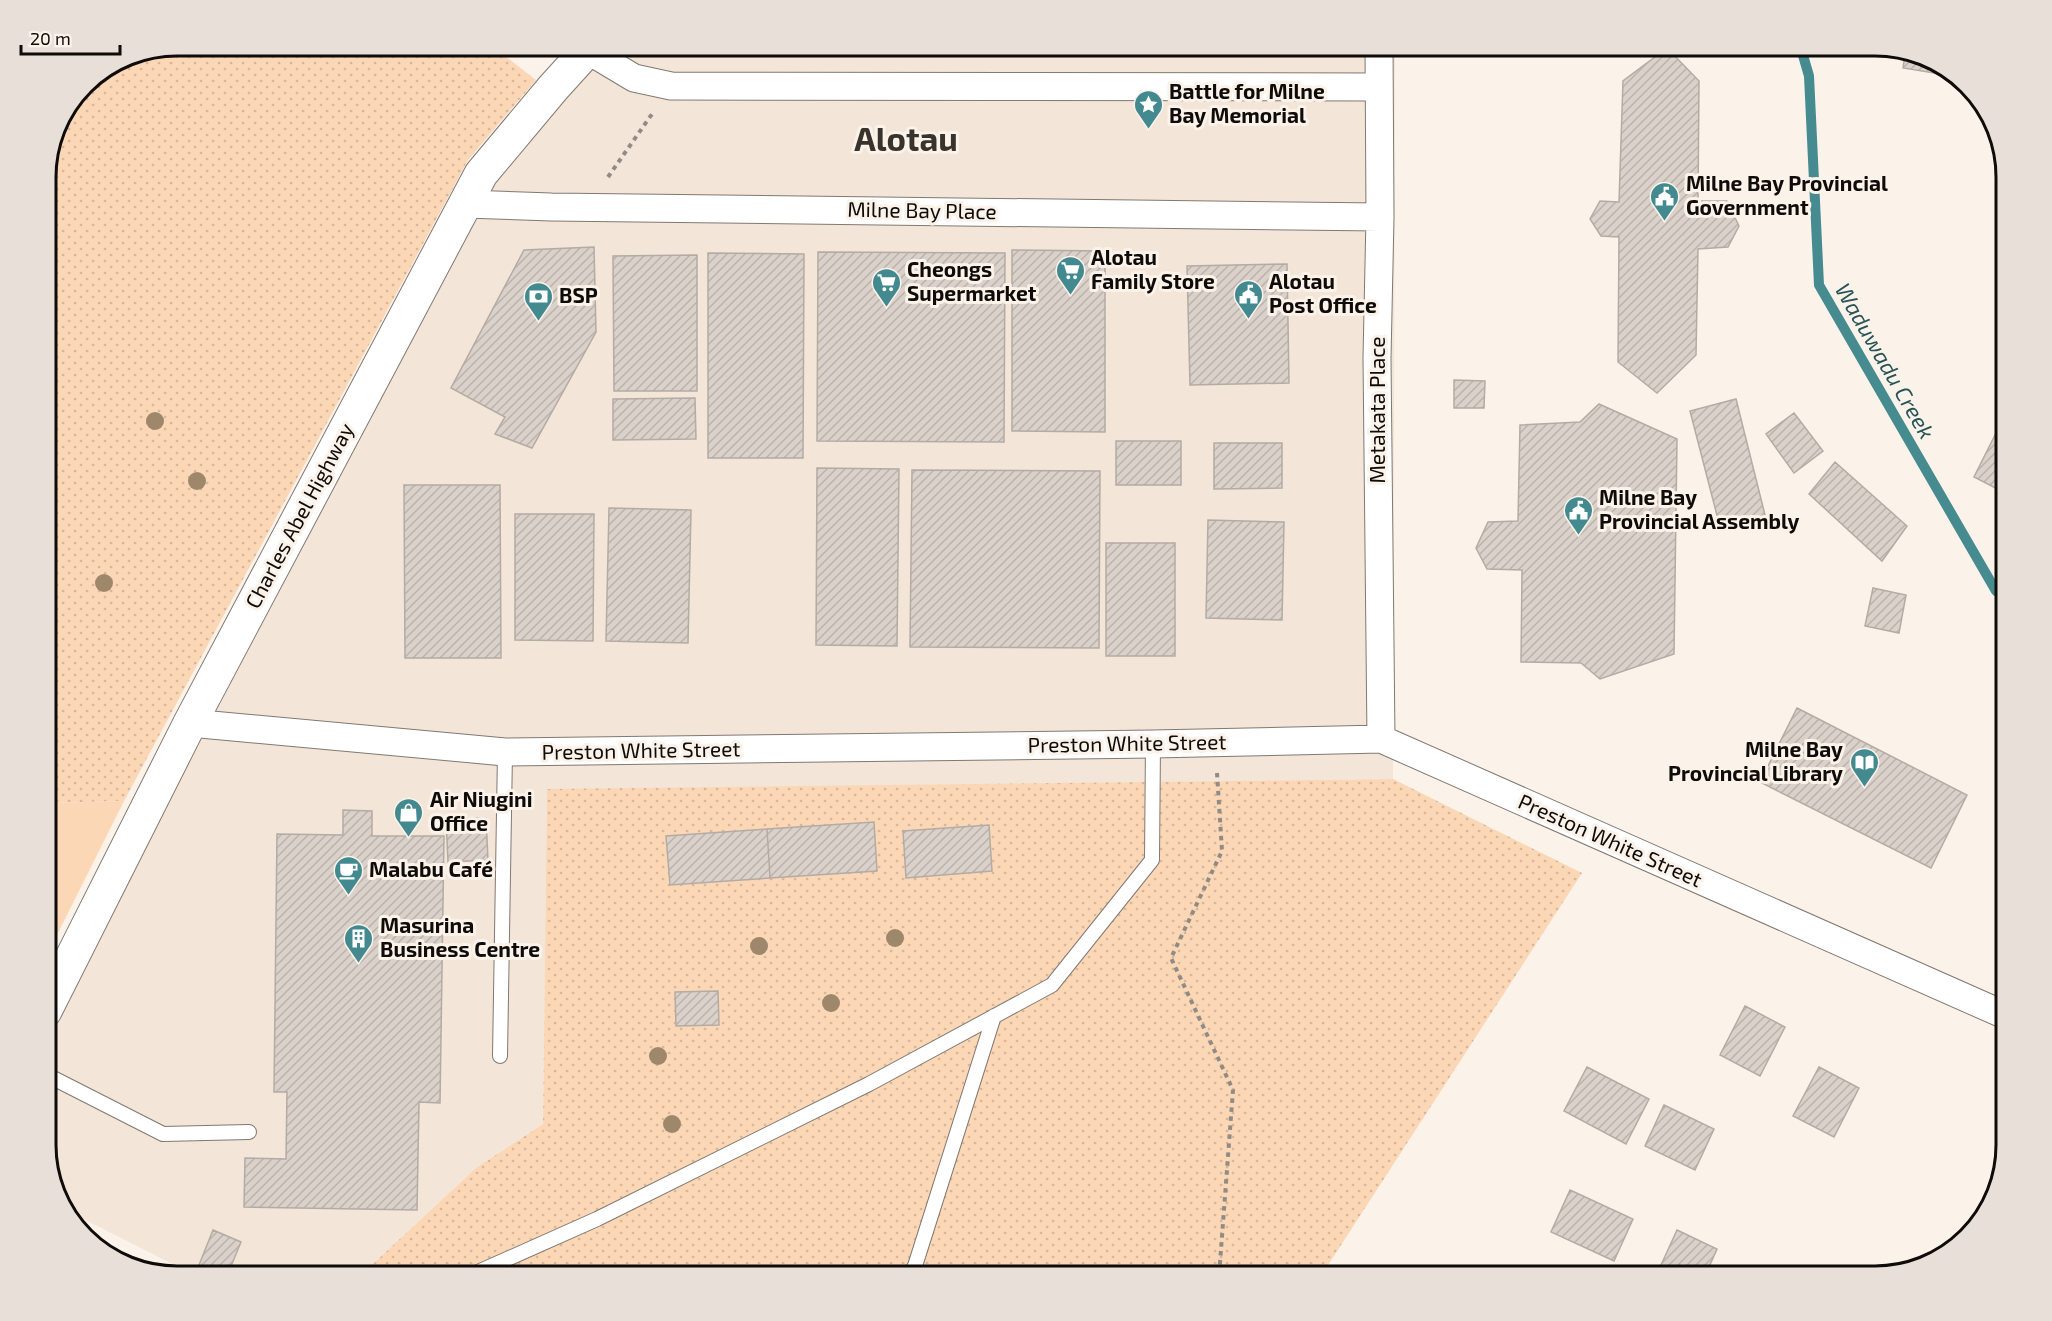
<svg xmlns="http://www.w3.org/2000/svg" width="2052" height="1321" font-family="'Exo 2',sans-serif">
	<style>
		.built { fill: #f3e5d7 }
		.grass { fill: url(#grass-dots) }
		.garden { fill: #fbd7b6 }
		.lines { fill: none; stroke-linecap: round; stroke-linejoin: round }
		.stream { stroke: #468b8f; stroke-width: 10 }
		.building { fill: url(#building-hatch); stroke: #b4aba4; stroke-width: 1.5 }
		.lane-casing { stroke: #817972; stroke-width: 16 }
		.street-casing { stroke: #817972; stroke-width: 29 }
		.primary-casing { stroke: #817972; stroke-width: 35 }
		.path { stroke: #918b85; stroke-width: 4; stroke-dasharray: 4.5 4.5; stroke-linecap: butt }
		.lane { stroke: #fff; stroke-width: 14 }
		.street { stroke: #fff; stroke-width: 27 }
		.primary { stroke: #fff; stroke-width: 33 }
		.tree { fill: #9f876c }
		.labels { text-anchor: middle; stroke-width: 6; stroke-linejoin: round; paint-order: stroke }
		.poi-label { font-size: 21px; font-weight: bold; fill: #0e0b09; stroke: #fbf2ea; text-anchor: start }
		.street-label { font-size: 21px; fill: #0e0b09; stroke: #fbf2ea }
		.water-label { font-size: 22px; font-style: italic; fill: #275457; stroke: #fbf2ea }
		.town-label { font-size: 33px; font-weight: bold; fill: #39332d; stroke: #fbf2ea }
		.rim { fill: none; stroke: #0e0b09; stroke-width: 3 }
	</style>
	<defs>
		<pattern id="grass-dots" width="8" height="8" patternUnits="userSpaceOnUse" patternTransform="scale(1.5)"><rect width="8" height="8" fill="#fbd7b6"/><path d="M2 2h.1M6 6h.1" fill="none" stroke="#d6b79b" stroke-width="1.8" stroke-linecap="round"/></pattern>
		<pattern id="building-hatch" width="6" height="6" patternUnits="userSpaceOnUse" patternTransform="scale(1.5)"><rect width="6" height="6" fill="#dad2ca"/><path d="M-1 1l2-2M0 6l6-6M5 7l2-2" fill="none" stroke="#bab3ac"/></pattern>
	</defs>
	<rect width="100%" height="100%" fill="#fbf2ea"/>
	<path class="built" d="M604 45H1395L1393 779 547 790 543 1124 476 1168 360 1276H196L62 1208 45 1153V1032L490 176Z"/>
	<path class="grass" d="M176 45H491L536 80 468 160 124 801 45 803V168L55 126 84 83 126 55Z
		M1393 779 1582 873 1321 1276H360L476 1168 543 1124 547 789Z"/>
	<path class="garden" d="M124 801 45 959V803Z"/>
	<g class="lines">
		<path class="stream" d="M1800 45 1809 76 1819 285 1996 591 2007 599"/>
	</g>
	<path class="building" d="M703 45H1197V50L703 48Z
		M1206 45H1276L1271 51 1206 50Z
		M1667 48 1699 81 1698 201H1727L1739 226 1728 247 1698 249 1696 355 1657 393 1618 362 1619 237 1601 236 1590 219 1600 201 1619 202 1623 81Z
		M1905 54 1948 67 1958 77 1903 68Z
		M594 247 596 332 532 448 495 434 505 417 451 388 524 250Z
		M1012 250 1105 251V432L1012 431Z
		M818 252 1005 253 1004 442 817 441Z
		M708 253 804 254 803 458H708Z
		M697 255V391H614L613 256Z
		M1287 264 1289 383 1190 385 1187 266Z
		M2007 376V396L1999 392Z
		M1454 380 1485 381 1484 408H1454Z
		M695 398 696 439 613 440V399Z
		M1736 399 1765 515 1720 527 1690 411Z
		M1599 404 1677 439 1674 654 1600 679 1581 663 1521 662 1522 570 1487 569 1476 548 1488 522 1518 521 1520 425 1580 422Z
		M1794 413 1823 451 1794 473 1766 434Z
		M1999 427 2007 431V494L1974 477Z
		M1116 441H1181V485H1116Z
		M1214 443H1282V488L1214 489Z
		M1835 462 1907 526 1882 561 1809 494Z
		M817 468 899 469 897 646 816 645Z
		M912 470 1100 471 1099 648 910 647Z
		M404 485H500L501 658H405Z
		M609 508 691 510 688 643 606 641Z
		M515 514H594L593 641 515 640Z
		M1208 520 1284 522 1282 620 1206 618Z
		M1106 543H1175V656H1106Z
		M1873 588 1906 595 1899 633 1865 626Z
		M1797 708 1967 795 1931 868 1760 782Z
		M343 810 372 811V836H444L440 1103 419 1102 417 1210 244 1207 245 1158 286 1159 287 1092H274L277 834 343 835Z
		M486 818 488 860 448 862 446 819Z
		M874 822 877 871 770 878 767 829Z
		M989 825 992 871 906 878 903 831Z
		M767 829 770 878 670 885 666 836Z
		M718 991 719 1025 676 1026 675 992Z
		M1745 1006 1785 1027 1760 1076 1720 1055Z
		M1587 1067 1649 1099 1626 1144 1564 1111Z
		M1819 1067 1859 1088 1834 1137 1793 1116Z
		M1664 1105 1714 1129 1695 1170 1645 1146Z
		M1570 1190 1633 1219 1614 1261 1551 1232Z
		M213 1230 241 1242 227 1276 199 1265Z
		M1677 1230 1717 1249 1705 1276H1656Z"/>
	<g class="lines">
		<defs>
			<path id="lane" d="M500 1056 505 752
				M45 1074 163 1134 249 1132
				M469 1276 597 1219 869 1084 1052 985 1152 860 1153 744
				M908 1276 915 1266 994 1016"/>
			<path id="street" d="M579 45 634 78 671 86 1379 87
				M1379 45 1380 217 1377 358 1381 739
				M465 204 551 207 1380 217
				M190 723 505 752 1153 744 1381 739 2007 1016"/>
			<path id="primary" d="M45 1011 190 723 481 174 553 88 592 45"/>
		</defs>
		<use href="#lane" class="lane-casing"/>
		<use href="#street" class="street-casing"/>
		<use href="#primary" class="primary-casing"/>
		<path class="path" d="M608 177 652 114
			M1217 773 1222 851 1171 958 1233 1090 1219 1276"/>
		<use href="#lane" class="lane"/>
		<use href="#street" class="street"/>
		<use href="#primary" class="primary"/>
	</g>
	<g class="tree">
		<circle cx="155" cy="421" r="9"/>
		<circle cx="197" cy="481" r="9"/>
		<circle cx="104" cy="583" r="9"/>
		<circle cx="895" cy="938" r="9"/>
		<circle cx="759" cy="946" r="9"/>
		<circle cx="831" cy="1003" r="9"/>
		<circle cx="658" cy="1056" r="9"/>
		<circle cx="672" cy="1124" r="9"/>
	</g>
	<defs>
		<symbol id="sight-pin" viewBox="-11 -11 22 30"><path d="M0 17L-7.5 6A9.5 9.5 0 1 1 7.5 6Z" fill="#428a8f" stroke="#fbf2ea"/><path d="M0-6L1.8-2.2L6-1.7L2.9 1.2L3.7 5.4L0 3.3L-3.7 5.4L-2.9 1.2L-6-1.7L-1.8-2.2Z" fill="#fff"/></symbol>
		<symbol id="civic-pin" viewBox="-11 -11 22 30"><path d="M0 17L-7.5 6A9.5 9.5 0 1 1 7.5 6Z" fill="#428a8f" stroke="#fbf2ea"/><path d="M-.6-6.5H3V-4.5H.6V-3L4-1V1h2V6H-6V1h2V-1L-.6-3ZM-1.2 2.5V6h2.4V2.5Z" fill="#fff"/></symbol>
		<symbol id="supermarket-pin" viewBox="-11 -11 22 30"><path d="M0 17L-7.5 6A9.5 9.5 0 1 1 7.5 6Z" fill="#428a8f" stroke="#fbf2ea"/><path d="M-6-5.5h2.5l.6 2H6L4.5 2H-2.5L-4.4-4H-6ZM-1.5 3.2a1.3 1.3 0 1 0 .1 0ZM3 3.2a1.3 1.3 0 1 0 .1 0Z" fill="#fff"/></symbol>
		<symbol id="bank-pin" viewBox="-11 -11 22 30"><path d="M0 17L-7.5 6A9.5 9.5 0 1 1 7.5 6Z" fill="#428a8f" stroke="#fbf2ea"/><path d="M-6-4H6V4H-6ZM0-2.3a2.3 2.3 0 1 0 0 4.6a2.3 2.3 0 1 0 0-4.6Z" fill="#fff"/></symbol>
		<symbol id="library-pin" viewBox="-11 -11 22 30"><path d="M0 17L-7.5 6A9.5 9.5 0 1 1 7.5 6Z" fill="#428a8f" stroke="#fbf2ea"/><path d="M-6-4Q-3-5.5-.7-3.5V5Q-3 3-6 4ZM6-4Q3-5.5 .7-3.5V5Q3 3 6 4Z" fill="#fff"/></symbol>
		<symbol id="shop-pin" viewBox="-11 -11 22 30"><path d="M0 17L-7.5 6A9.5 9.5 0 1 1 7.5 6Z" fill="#428a8f" stroke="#fbf2ea"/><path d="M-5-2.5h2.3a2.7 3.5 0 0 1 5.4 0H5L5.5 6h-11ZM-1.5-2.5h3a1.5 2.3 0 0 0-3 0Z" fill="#fff"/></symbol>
		<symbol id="cafe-pin" viewBox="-11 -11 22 30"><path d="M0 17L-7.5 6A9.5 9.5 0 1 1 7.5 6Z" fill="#428a8f" stroke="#fbf2ea"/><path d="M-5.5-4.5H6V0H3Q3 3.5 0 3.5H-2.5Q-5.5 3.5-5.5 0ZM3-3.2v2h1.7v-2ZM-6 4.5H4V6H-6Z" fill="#fff"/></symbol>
		<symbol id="building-pin" viewBox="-11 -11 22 30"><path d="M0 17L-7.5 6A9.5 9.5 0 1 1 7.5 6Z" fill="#428a8f" stroke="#fbf2ea"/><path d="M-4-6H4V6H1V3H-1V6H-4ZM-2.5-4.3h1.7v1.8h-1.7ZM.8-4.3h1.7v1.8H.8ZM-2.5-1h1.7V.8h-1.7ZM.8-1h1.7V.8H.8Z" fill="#fff"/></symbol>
	</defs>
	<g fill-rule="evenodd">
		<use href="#sight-pin" x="1132" y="88" width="33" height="45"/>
		<use href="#civic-pin" x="1648" y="180" width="33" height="45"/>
		<use href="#supermarket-pin" x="1054" y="254" width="33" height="45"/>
		<use href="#supermarket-pin" x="870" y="266" width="33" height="45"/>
		<use href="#civic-pin" x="1232" y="278" width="33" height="45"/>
		<use href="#bank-pin" x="522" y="280" width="33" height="45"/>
		<use href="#civic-pin" x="1562" y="494" width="33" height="45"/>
		<use href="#library-pin" x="1848" y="746" width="33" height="45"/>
		<use href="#shop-pin" x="392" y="796" width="33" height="45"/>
		<use href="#cafe-pin" x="332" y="854" width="33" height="45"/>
		<use href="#building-pin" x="342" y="922" width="33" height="45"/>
	</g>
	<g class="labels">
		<g class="poi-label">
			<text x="1169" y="99">Battle for Milne<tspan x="1169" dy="24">Bay Memorial</tspan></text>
			<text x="1686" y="191">Milne Bay Provincial<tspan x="1686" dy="24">Government</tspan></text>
			<text x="1091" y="265">Alotau<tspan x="1091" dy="24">Family Store</tspan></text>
			<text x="907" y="277">Cheongs<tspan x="907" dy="24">Supermarket</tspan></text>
			<text x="1269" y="289">Alotau<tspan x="1269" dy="24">Post Office</tspan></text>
			<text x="559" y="303">BSP</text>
			<text x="1599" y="505">Milne Bay<tspan x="1599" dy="24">Provincial Assembly</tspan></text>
			<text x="1843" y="757" text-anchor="end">Milne Bay<tspan x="1843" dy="24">Provincial Library</tspan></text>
			<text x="430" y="807">Air Niugini<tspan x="430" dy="24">Office</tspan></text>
			<text x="369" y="877">Malabu Café</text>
			<text x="380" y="933">Masurina<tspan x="380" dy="24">Business Centre</tspan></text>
		</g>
		<g class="street-label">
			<text transform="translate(922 211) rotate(1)" y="7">Milne Bay Place</text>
			<text transform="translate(1378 410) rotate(-90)" y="7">Metakata Place</text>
			<text transform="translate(300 516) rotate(-62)" y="7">Charles Abel Highway</text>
			<text transform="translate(1127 744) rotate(-1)" y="7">Preston White Street</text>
			<text transform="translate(641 751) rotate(-1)" y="7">Preston White Street</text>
			<text transform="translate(1610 841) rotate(24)" y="7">Preston White Street</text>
		</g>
		<g class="water-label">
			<text transform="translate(1885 361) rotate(60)" y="8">Waduwadu Creek</text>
		</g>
		<g class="town-label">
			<text x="906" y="151">Alotau</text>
		</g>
	</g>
	<path d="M0 0H2052V1321H0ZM177 56H1875A121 121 0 0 1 1996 177V1145A121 121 0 0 1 1875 1266H177A121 121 0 0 1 56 1145V177A121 121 0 0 1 177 56Z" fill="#e8e0d8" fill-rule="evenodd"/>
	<path class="rim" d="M177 56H1875A121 121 0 0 1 1996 177V1145A121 121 0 0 1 1875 1266H177A121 121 0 0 1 56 1145V177A121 121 0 0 1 177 56Z"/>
	<path d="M21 45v9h99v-9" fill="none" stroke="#0e0b09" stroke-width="3"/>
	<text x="30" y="45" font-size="18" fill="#0e0b09" stroke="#fbf2ea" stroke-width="4.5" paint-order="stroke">20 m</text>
</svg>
